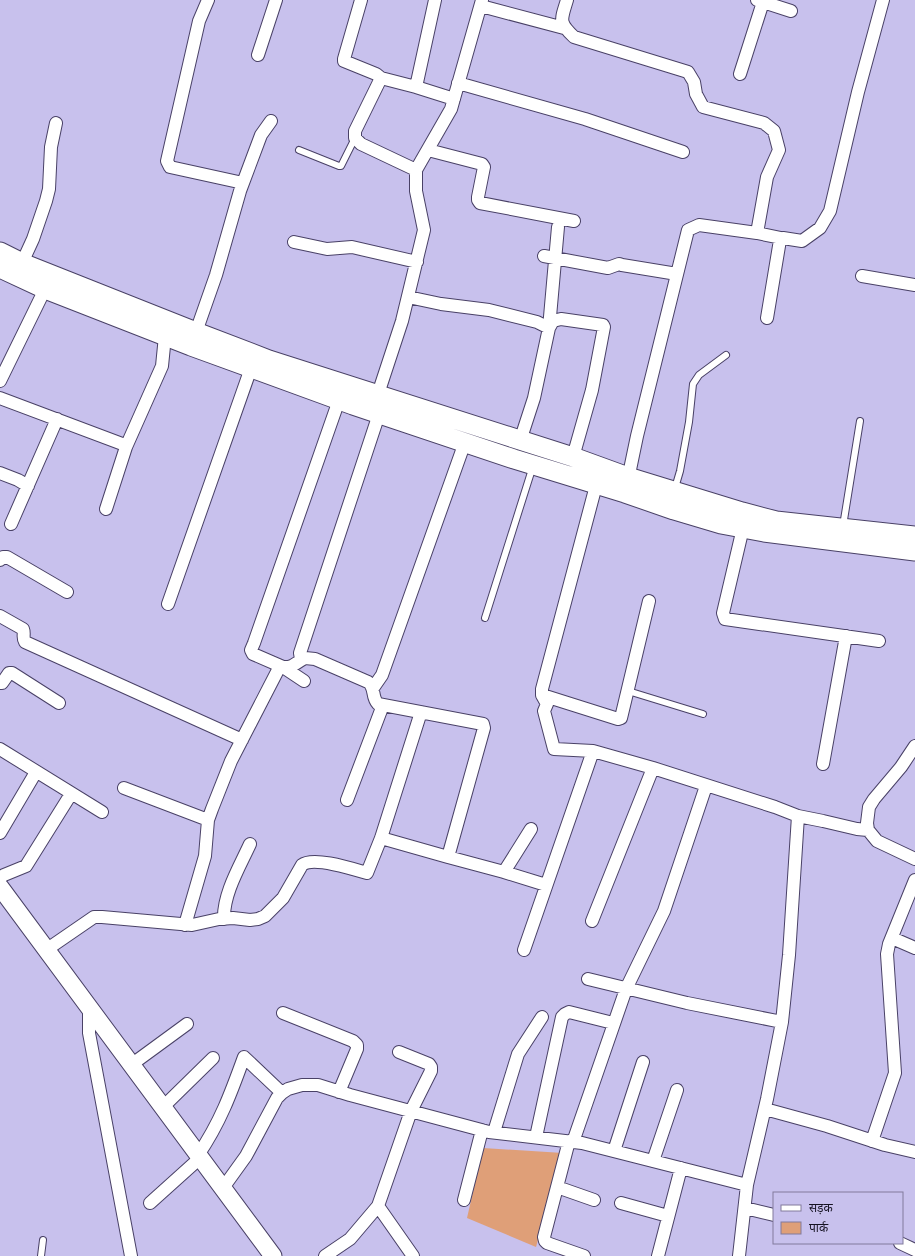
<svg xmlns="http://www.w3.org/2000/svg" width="915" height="1256" font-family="'Varela Round','Noto Sans Devanagari',sans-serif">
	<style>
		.green { fill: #df9f78 }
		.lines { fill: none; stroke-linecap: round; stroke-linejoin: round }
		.lane-casing { stroke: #494166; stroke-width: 8 }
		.street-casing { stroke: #494166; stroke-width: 14 }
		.secondary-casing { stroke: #494166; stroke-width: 19 }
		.primary-casing { stroke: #494166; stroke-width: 21 }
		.lane { stroke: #fff; stroke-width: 6 }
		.street { stroke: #fff; stroke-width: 12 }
		.secondary { stroke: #fff; stroke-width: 17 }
		.primary { stroke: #fff; stroke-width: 19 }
	</style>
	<rect width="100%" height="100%" fill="#c8c1ed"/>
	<path class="green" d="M483 1148 563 1153 536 1247 467 1218Z"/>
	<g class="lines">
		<defs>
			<path id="lane" d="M299 150 339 166H341L355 138
				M675 488 680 471 689 422 693 384 699 375 726 355
				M843 526 860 421
				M485 618 533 466
				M628 691 703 714
				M41 1256 43 1240"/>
			<path id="street" d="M208 0 199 21 167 161 170 167 243 183
				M361 0 344 59V61L376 74 381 78
				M567 0C561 20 558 22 574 37L688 72 694 82 696 94 703 107 764 123 774 131 779 150 767 177 757 233
				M757 0 791 11
				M481 6 564 28
				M258 55 276 0
				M740 74 763 2
				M458 83 585 119 683 152
				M416 87 435 0
				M428 150 482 164 484 167 478 197V200L480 203 574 221
				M416 170 361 144 355 138V131L381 78 416 87 454 99
				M294 242 327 249 352 247 417 262
				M544 256 608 268 619 264 622 265 677 274
				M22 263 33 239 46 201 49 189 51 147 56 123
				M862 276 915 285
				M408 297 441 304 489 310 537 322 549 328 558 227
				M767 318 780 240 783 238 802 241 820 228 830 211 858 92 883 0
				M196 332 216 275 240 191 261 135 271 121
				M0 381 48 283
				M378 394 402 321 424 230 416 191V170L451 109 482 0
				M0 398 125 445 126 447 106 509
				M339 400 254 643 251 650 253 654 283 667C294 668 296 662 305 658L315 659 368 682C376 688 371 697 378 704L483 724 484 728 448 857 504 872
				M520 441 534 398 549 328 553 321 561 319 603 325 604 327 592 390 573 457
				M126 447 162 366 165 336
				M0 473 18 480 28 486
				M598 478 542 689V695L618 719 621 718 649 601
				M627 484 637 436 688 230 699 225 757 233 781 238
				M11 524 57 419
				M743 528 723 613 725 619 879 641
				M0 560 3 557H7L67 592
				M168 604 251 368
				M0 616 23 629C25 634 22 637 25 642L242 740
				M301 659 300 653 379 414
				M283 667 304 681
				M0 683H2L9 673H12L59 703
				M373 688 382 675 465 442
				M542 695 547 704 544 711 554 749 593 751 653 768 775 807 798 816 823 821 857 829 868 830
				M915 746 901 767 874 799 869 807 867 823 868 830 877 841 915 859
				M0 749 102 812
				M823 764 846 636
				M124 788 208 820
				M347 800 383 705
				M531 829 504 872 546 885
				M0 833 36 772
				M381 838 448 857
				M0 878 4 875 26 866 71 794
				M224 919C223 894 240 866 250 844
				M592 921 653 768
				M185 925 205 856 208 820 212 809 231 761 280 666
				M892 938 915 948
				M46 950 94 917H102L192 925 219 919 233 918 250 920 258 919 265 916 283 898 302 865C313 856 353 869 367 873L381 838 421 712
				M524 950 593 751
				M588 979 687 1003 782 1022
				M89 1007V1033L131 1256
				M283 1013 353 1041 357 1045V1049L339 1092
				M399 1052 429 1064 431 1067V1071L411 1111 378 1206 413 1256
				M131 1065 187 1024
				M163 1107 213 1058
				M765 1109 827 1126 885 1145 915 1152
				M494 1132 518 1054 542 1017
				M536 1137 562 1017 565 1014 569 1012 613 1023
				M569 1141 544 1237 545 1241 547 1243 584 1256
				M872 1141 895 1073 887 954 889 944 915 880
				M573 1142 626 989 664 911 706 786
				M614 1151 643 1062
				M198 1155C220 1123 231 1093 244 1057L282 1093
				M653 1161 677 1090
				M557 1187 594 1200
				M223 1188 246 1156 277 1098 282 1093 288 1089 302 1085H318L350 1095 489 1132 582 1143 747 1185
				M464 1200 482 1130
				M150 1203 200 1158
				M621 1203 668 1216
				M745 1208 774 1215
				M900 1243 915 1250
				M325 1256 350 1239 378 1206
				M658 1256 681 1168
				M739 1256 747 1185 767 1099 782 1022 789 955 798 816"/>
			<path id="secondary" d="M0 887 273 1256"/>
			<path id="primary" d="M0 252 22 263 196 332 269 360 573 457 628 477 742 512 776 521 915 536
				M0 268 45 289 191 346 353 405 514 459 625 493 674 510 721 524 764 532 915 551"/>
		</defs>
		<use href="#lane" class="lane-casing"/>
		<use href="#street" class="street-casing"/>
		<use href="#secondary" class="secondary-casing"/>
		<use href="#primary" class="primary-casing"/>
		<use href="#lane" class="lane"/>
		<use href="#street" class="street"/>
		<use href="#secondary" class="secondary"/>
		<use href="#primary" class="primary"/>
	</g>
	<rect x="773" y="1192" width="130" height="52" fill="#c8c1ed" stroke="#817b9c"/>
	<rect x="781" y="1205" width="20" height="6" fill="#ffffff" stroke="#817b9c"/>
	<text x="809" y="1212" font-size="12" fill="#161322">सड़क</text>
	<rect x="781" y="1222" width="20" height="12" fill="#df9f78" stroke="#817b9c"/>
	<text x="809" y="1232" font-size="12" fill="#161322">पार्क</text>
</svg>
